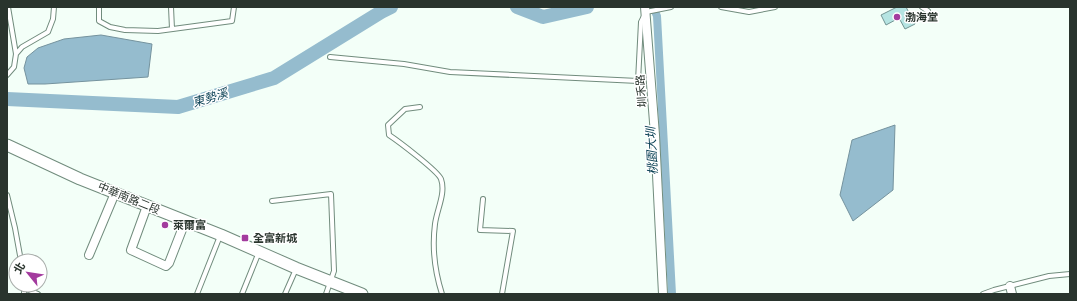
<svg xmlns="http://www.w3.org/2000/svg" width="1077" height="301" font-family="'IBM Plex Sans','Noto Sans TC',sans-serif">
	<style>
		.water { fill: #95bcce; stroke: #75939e }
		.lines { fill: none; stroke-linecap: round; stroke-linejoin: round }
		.canal { stroke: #95bcce; stroke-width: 8 }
		.river { stroke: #95bcce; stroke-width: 14 }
		.building { fill: #b5e4e2; stroke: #729493 }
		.lane-casing { stroke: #718c7d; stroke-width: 6 }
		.street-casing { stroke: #718c7d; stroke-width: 10 }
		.secondary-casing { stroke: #718c7d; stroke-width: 13 }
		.lane { stroke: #fff; stroke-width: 4 }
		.street { stroke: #fff; stroke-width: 8 }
		.secondary { stroke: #fff; stroke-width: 11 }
		.poi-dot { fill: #a33b9e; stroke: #fff; stroke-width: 1.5 }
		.labels { text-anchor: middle; stroke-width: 3; stroke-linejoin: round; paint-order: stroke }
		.poi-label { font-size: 11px; font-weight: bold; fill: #29342d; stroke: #fff; text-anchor: start }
		.street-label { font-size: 11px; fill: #29342d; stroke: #fff }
		.water-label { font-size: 12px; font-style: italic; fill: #0c4256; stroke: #fff }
	</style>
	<rect width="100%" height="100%" fill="#f3fff8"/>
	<path class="water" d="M101 35 152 44 148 77 45 84H28L24 68 27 57 38 48 64 39Z
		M895 125 893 190 853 221 840 195 852 140Z"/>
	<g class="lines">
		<path class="canal" d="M653 7 657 16 672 294"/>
		<path class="river" d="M517 7 543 17 587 7
			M7 99 178 107 274 78 381 12 391 7"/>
	</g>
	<path class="building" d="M897 7H906L915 24 905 29 899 18 886 25 881 15Z"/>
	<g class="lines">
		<defs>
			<path id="lane" d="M99 7V21L110 27 125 30 158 31 232 21 234 7
				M171 7 172 29
				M721 7 749 12 775 7
				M922 7 928 11
				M16 54 22 47 48 32 53 19 54 7
				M330 57 404 64 450 72 638 81 641 22 646 12 671 7
				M7 75 14 67 16 54 8 7
				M420 107 405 109 388 125 389 135C398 141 438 171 441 179 446 193 437 209 435 224 432 247 435 272 442 294
				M7 195 15 228 21 261
				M483 199 480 230 513 231 502 294
				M272 201 331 194 334 271 326 294
				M24 288 38 294
				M24 294V285
				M197 294 220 236
				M242 294 259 252
				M285 294 296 269
				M983 294 994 290 1049 276 1070 274"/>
			<path id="street" d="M645 7 655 135 663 294
				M147 206 131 250 166 266 169 263 185 222
				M89 255 115 193
				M1010 286 1012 294"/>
			<path id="secondary" d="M7 145 80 179 221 235 296 268 362 294"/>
		</defs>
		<use href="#lane" class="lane-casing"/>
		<use href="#street" class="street-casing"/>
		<use href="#secondary" class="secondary-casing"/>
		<use href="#lane" class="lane"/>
		<use href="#street" class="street"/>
		<use href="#secondary" class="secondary"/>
	</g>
	<g class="poi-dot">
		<circle cx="897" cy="17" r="4"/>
		<circle cx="165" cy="225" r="4"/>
		<rect x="241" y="234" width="8" height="8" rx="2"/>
	</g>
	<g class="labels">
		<g class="poi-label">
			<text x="905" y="21">渤海堂</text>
			<text x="173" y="229">萊爾富</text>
			<text x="253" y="242">全富新城</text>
		</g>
		<g class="street-label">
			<text transform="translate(641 91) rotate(-94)" y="4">圳禾路</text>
			<text transform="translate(129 198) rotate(22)" y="4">中華南路二段</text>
		</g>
		<g class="water-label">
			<text transform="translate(210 98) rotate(-17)" y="4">東勢溪</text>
			<text transform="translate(652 151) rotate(-93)" y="4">桃園大圳</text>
		</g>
	</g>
	<rect width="1077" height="301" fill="none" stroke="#29342d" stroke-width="16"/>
	<g transform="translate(28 273) rotate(300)"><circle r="19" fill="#ffffff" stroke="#a9aeab"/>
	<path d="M0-3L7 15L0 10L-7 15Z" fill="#a33b9e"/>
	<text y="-6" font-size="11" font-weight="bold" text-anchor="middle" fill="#29342d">北</text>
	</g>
</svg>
